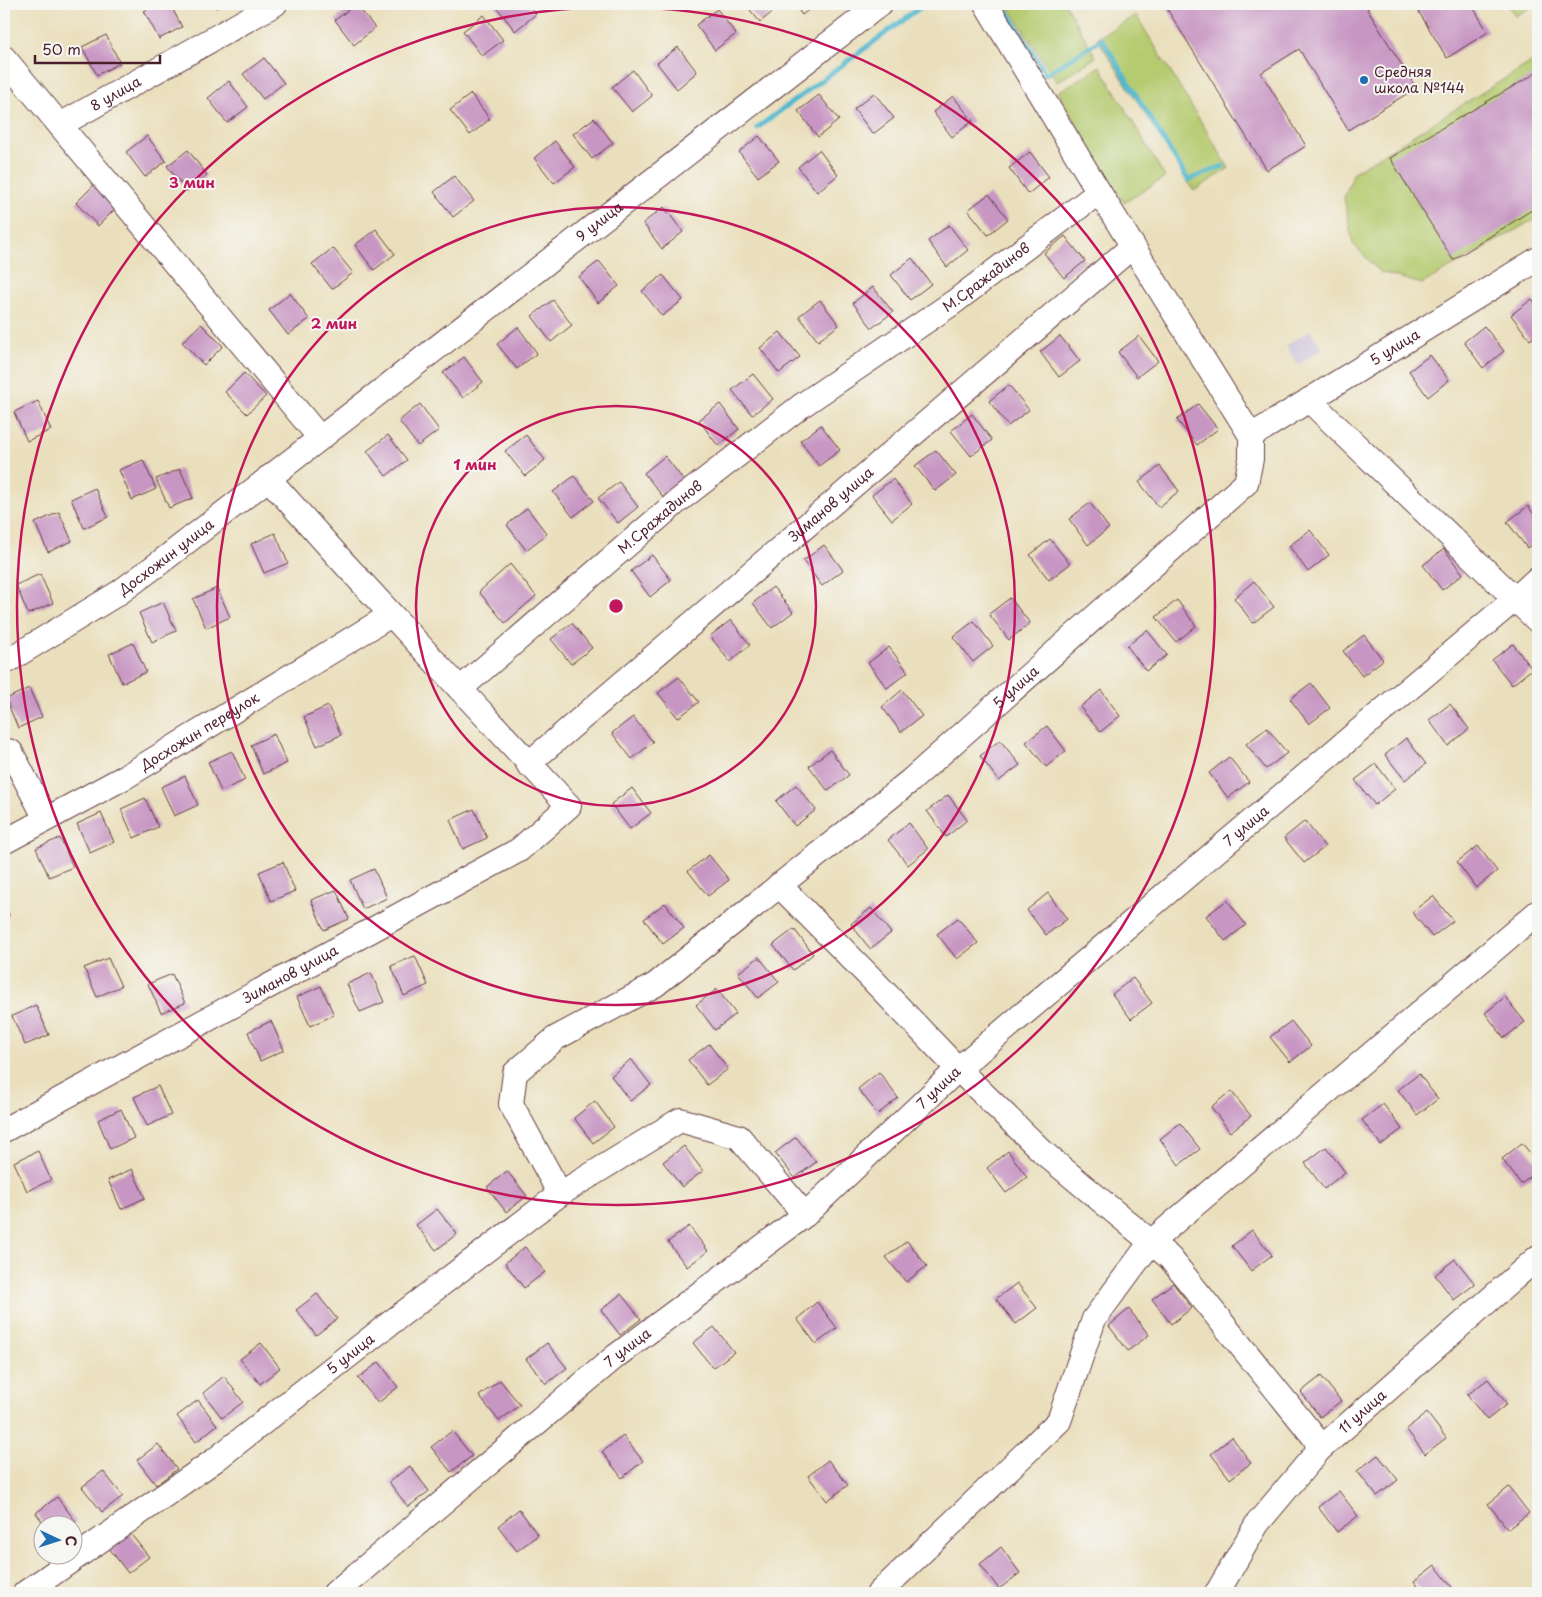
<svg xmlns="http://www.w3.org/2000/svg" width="1542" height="1597" font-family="'Playpen Sans',sans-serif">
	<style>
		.industrial { fill: #c9bfd7 }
		.green { fill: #b5cb70; stroke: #80754e }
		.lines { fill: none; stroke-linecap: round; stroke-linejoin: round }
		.stream { stroke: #4fb8cd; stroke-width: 5 }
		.building { fill: #c796c3 }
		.minor-casing { stroke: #623c41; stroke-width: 26 }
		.minor { stroke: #fff; stroke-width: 24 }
		.ring { fill: none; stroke: #c2185b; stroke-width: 2.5 }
		.poi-dot { fill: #1f6fb2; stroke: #f6f6f2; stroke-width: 2 }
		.labels { text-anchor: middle; stroke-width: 4; stroke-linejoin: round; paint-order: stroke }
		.poi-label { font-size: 14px; fill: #4a1f2b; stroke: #f6f6f2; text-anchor: start }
		.street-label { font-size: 14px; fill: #4a1f2b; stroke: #f6f6f2 }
		.centre { fill: #c2185b; stroke: #f6f6f2; stroke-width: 2.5 }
		.ring-label { font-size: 15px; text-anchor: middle; font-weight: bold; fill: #c2185b; stroke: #f6f6f2; stroke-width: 4; stroke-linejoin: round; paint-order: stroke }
	</style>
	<rect width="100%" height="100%" fill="#f6f6f2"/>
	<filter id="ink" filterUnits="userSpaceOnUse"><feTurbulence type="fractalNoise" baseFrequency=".02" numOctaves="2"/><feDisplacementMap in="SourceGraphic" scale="10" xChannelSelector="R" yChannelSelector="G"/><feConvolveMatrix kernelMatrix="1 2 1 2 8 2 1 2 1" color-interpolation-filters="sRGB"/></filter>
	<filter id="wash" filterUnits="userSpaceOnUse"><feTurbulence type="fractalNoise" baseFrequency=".0096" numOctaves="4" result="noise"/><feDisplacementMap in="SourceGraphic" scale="20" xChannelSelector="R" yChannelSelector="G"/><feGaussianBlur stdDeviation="1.12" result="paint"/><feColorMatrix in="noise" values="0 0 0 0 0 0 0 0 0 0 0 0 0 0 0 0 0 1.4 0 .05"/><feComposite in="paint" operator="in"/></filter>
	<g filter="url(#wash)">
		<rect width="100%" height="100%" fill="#eadfbc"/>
		<path class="industrial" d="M1310 330 1322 349 1298 365 1286 346Z"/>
		<path class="green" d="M1007 4H1065L1096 57 1057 82Z
			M1508 4H1537L1515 16Z
			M1136 15 1229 168 1194 191 1097 38Z
			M1538 58V217L1422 284 1380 272 1353 244 1344 198 1354 172Z
			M1100 66 1165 177 1124 203 1058 92Z"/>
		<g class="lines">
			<path class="stream" d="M1003 4 1046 74 1102 39 1188 180 1223 166
				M757 128 925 4"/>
		</g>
		<g id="blocks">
			<path class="building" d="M158 4H170L182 27 159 39 144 11Z
				M213 4H225L216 8Z
				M356 4 375 28 354 45 335 20Z
				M497 4H527L536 14 515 31 495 5Z
				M745 4H778L780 6 760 22Z
				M794 4H816L802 15Z
				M1164 4H1374L1367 9 1416 88 1348 130 1299 49 1261 73 1306 146 1267 170Z
				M1414 4H1471L1488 32 1447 58Z
				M717 9 736 34 715 50 696 25Z
				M484 15 503 40 482 56 463 31Z
				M106 35 120 63 97 75 82 47Z
				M678 47 697 72 677 89 657 63Z
				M264 58 284 83 263 99 243 74Z
				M633 70 652 96 632 112 612 87Z
				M1538 72V206L1453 260 1390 158Z
				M229 81 248 107 227 123 208 98Z
				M874 93 894 118 873 134 854 109Z
				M471 94 490 119 470 135 450 110Z
				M819 95 839 120 818 137 798 111Z
				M953 96 973 121 952 137 933 112Z
				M594 118 613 143 592 159 573 134Z
				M147 136 166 161 145 177 126 152Z
				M759 136 779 161 758 177 739 152Z
				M555 141 575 167 554 183 534 158Z
				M188 150 207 175 187 191 167 166Z
				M819 150 838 175 817 192 798 167Z
				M1030 152 1049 177 1028 194 1009 168Z
				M454 176 474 201 453 217 434 192Z
				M94 185 117 207 98 226 76 203Z
				M989 194 1008 219 988 235 968 210Z
				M664 207 683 232 662 249 643 223Z
				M949 225 968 250 947 267 928 241Z
				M376 229 395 254 374 270 355 245Z
				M1065 236 1085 261 1064 278 1044 253Z
				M333 248 353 273 332 289 312 264Z
				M912 258 931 284 910 300 891 275Z
				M599 261 619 286 598 303 579 277Z
				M663 275 683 300 662 316 642 291Z
				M873 287 893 312 872 328 853 303Z
				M290 293 309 319 288 335 269 310Z
				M1532 299 1538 307V334L1530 340 1511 315Z
				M553 300 572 325 551 342 532 316Z
				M820 300 839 325 818 341 799 316Z
				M201 324 223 346 204 365 182 342Z
				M1484 326 1504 351 1483 368 1464 342Z
				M518 327 537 353 517 369 497 344Z
				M780 332 800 357 779 373 760 348Z
				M1060 336 1080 361 1059 377 1040 352Z
				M1139 336 1158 361 1137 377 1118 352Z
				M1430 355 1449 380 1428 397 1409 371Z
				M464 357 483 382 463 398 443 373Z
				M244 373 266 396 247 414 225 392Z
				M753 374 773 399 752 415 732 390Z
				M1009 385 1029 410 1008 426 989 401Z
				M38 401 51 430 27 441 14 412Z
				M420 404 439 430 418 446 399 421Z
				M720 404 739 429 718 446 699 420Z
				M1198 404 1218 429 1197 445 1177 420Z
				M972 414 992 440 971 456 951 431Z
				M821 425 840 450 819 466 800 441Z
				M388 435 407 460 386 476 367 451Z
				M526 435 545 460 525 476 505 451Z
				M936 450 956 475 935 491 915 466Z
				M665 456 685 482 664 498 644 473Z
				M143 460 156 489 132 500 119 470Z
				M1160 466 1179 491 1159 507 1139 482Z
				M180 469 193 498 169 508 156 479Z
				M574 476 594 501 573 517 553 492Z
				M893 479 912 504 892 520 872 495Z
				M619 482 638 507 618 523 598 498Z
				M95 488 108 517 84 528 71 499Z
				M1090 503 1109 528 1088 545 1069 519Z
				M1528 506 1538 520V538L1527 548 1507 522Z
				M527 508 547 534 526 550 507 525Z
				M59 512 72 541 48 552 35 523Z
				M1310 530 1329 555 1308 572 1289 546Z
				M275 533 288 563 264 573 251 544Z
				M1050 539 1070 564 1049 580 1030 555Z
				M824 545 843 570 822 586 803 561Z
				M1444 549 1463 574 1442 590 1423 565Z
				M652 555 671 580 650 597 631 571Z
				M510 564 536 596 505 623 479 592Z
				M40 574 53 603 28 614 16 585Z
				M1254 581 1274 607 1253 623 1234 598Z
				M773 587 793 612 772 628 753 603Z
				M217 588 230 617 206 628 193 599Z
				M1010 598 1030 623 1009 640 989 614Z
				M1177 600 1196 626 1176 642 1156 617Z
				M163 602 176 631 152 642 139 613Z
				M731 620 750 645 730 662 710 636Z
				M974 621 993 646 973 662 953 637Z
				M572 623 592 648 571 664 551 639Z
				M1147 630 1167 655 1146 671 1127 646Z
				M1364 635 1383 660 1362 676 1343 651Z
				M133 643 146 672 122 683 109 654Z
				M1513 644 1532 669 1512 685 1492 660Z
				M889 647 908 672 887 688 868 663Z
				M679 677 699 702 678 718 658 693Z
				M1311 683 1330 708 1309 724 1290 699Z
				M29 688 42 717 18 728 6 699Z
				M902 690 922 716 901 732 882 707Z
				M1101 690 1120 716 1100 732 1080 707Z
				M1450 704 1469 729 1448 746 1429 720Z
				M328 706 341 735 317 746 304 717Z
				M633 717 653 742 632 759 612 733Z
				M1047 726 1066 751 1046 767 1026 742Z
				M1267 728 1287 753 1266 769 1246 744Z
				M274 734 287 763 263 774 251 745Z
				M1406 738 1426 764 1405 780 1385 755Z
				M1000 740 1020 765 999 781 980 756Z
				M830 750 849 775 828 791 809 766Z
				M232 751 245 780 221 791 208 762Z
				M1229 757 1249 782 1228 798 1209 773Z
				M1376 764 1395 789 1375 805 1355 780Z
				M185 776 198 805 174 816 161 787Z
				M796 785 816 810 795 826 776 801Z
				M632 788 651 813 630 829 611 804Z
				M948 795 967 820 946 837 927 811Z
				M145 798 158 827 134 838 121 809Z
				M474 809 487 838 463 849 450 820Z
				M101 813 114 842 90 853 77 824Z
				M1305 821 1325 847 1304 863 1284 838Z
				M909 823 928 849 908 865 888 840Z
				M60 838 73 867 49 877 36 848Z
				M1478 846 1497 871 1476 888 1457 862Z
				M709 855 729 880 708 896 688 871Z
				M283 862 295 891 271 901 259 872Z
				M374 869 387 898 363 909 350 880Z
				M336 890 349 919 324 930 311 900Z
				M1048 893 1067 919 1046 935 1027 910Z
				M1433 896 1453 921 1432 937 1412 912Z
				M1227 900 1246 925 1225 941 1206 916Z
				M665 903 684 928 663 944 644 919Z
				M4 904 9 915 4 917Z
				M871 908 891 933 870 949 851 924Z
				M958 918 978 943 957 959 937 934Z
				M794 929 813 954 793 970 773 945Z
				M415 956 428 985 404 996 391 966Z
				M759 957 779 982 758 998 738 973Z
				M108 958 121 986 97 997 84 968Z
				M371 973 384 1002 360 1012 347 984Z
				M172 974 185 1003 161 1013 148 984Z
				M1133 978 1152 1003 1131 1019 1112 994Z
				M321 986 334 1015 310 1026 297 997Z
				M717 989 736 1014 715 1030 696 1005Z
				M1505 997 1525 1022 1504 1038 1485 1013Z
				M36 1005 49 1035 25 1045 12 1016Z
				M271 1021 284 1050 260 1061 248 1032Z
				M1291 1021 1311 1046 1290 1062 1270 1037Z
				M709 1044 728 1069 707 1085 688 1060Z
				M631 1059 651 1085 630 1101 611 1076Z
				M879 1072 898 1098 878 1114 858 1089Z
				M1419 1074 1438 1099 1417 1115 1398 1090Z
				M158 1086 171 1115 147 1126 134 1097Z
				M1231 1091 1251 1116 1230 1132 1211 1107Z
				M595 1101 614 1127 593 1143 574 1118Z
				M1383 1104 1402 1129 1381 1145 1362 1120Z
				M121 1109 134 1138 110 1149 98 1120Z
				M1180 1123 1200 1149 1179 1165 1160 1139Z
				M796 1137 816 1162 795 1178 775 1153Z
				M1522 1143 1538 1163V1171L1521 1184 1502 1159Z
				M684 1146 703 1171 682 1187 663 1162Z
				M1326 1147 1345 1172 1324 1189 1305 1163Z
				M38 1151 51 1180 27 1191 14 1162Z
				M1008 1151 1027 1177 1006 1193 987 1168Z
				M132 1169 145 1198 121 1209 108 1180Z
				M507 1171 527 1196 506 1212 487 1187Z
				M437 1209 457 1234 436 1250 416 1225Z
				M689 1226 708 1251 687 1267 668 1242Z
				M1252 1230 1272 1255 1251 1271 1232 1246Z
				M907 1241 927 1266 906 1282 886 1257Z
				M525 1247 545 1272 524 1288 505 1263Z
				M1455 1259 1475 1284 1454 1300 1435 1275Z
				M1017 1283 1037 1308 1016 1324 996 1299Z
				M1173 1283 1192 1308 1171 1324 1152 1299Z
				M317 1294 337 1319 316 1335 296 1310Z
				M621 1294 641 1319 620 1335 601 1310Z
				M817 1302 837 1328 816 1344 797 1319Z
				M1129 1309 1149 1335 1128 1351 1109 1326Z
				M714 1327 734 1352 713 1368 693 1343Z
				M261 1343 280 1368 260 1384 240 1359Z
				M547 1343 567 1368 546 1384 526 1359Z
				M379 1362 398 1387 378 1403 358 1378Z
				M224 1376 243 1402 222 1418 203 1393Z
				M1321 1376 1341 1401 1320 1417 1301 1392Z
				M1488 1379 1507 1404 1487 1420 1467 1395Z
				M500 1380 520 1405 499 1421 479 1396Z
				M198 1400 217 1425 196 1442 177 1416Z
				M1427 1413 1446 1438 1425 1454 1406 1429Z
				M452 1431 472 1456 451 1472 431 1447Z
				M623 1436 643 1461 622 1478 602 1452Z
				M1232 1437 1251 1463 1230 1479 1211 1454Z
				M158 1444 177 1469 156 1485 137 1460Z
				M1378 1455 1398 1480 1377 1496 1357 1471Z
				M828 1460 848 1485 827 1501 808 1476Z
				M410 1466 429 1491 408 1507 389 1482Z
				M103 1471 123 1496 102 1512 82 1487Z
				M1509 1487 1529 1513 1508 1529 1488 1504Z
				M1339 1491 1358 1516 1337 1532 1318 1507Z
				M57 1497 76 1522 74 1524H44L36 1513Z
				M519 1509 538 1535 517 1551 498 1526Z
				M129 1532 149 1557 128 1573 109 1548Z
				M1001 1547 1020 1573 999 1589 980 1564Z
				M1435 1565 1454 1590 1450 1593H1423L1414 1581Z"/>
		</g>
	</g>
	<g filter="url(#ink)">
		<use href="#blocks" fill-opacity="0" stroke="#623c41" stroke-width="1"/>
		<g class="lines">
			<defs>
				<g id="minor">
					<path d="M4 58 320 438"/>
					<path id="s1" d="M60 125 275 4"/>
					<path d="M1309 400 1538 621"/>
					<path id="s2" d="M1251 436 1538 259"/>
					<path id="s3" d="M268 478 343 562 460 689 678 501 801 406 954 302 1099 192"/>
					<path id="s4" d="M4 663 120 592 158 564 880 4"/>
					<path d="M4 750 11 752 46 819"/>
					<path id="s5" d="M528 764 1133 246"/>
					<path id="s6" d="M4 842 125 777 391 615"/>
					<path d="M779 885 870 977 958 1069 1045 1154 1170 1258 1315 1438 1319 1450"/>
					<path id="s7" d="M4 1130 519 850 569 806 460 689"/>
					<path id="s8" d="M560 1194 511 1104 515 1073 556 1038 655 985 910 781 1246 483 1251 459V436L1099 192 986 4"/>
					<path id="s9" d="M25 1593 215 1460 389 1324 560 1194 680 1120 739 1137 805 1215"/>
					<path id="s10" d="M335 1593 616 1356 805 1215 958 1069 1515 599 1538 578"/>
					<path d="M879 1593 1059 1421 1094 1319 1151 1242 1538 912"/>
					<path id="s11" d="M1217 1593 1257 1524 1319 1450 1538 1257"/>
				</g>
			</defs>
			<use href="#minor" class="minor-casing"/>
			<use href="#minor" class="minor"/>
		</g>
	</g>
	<g class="ring">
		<circle cx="616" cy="606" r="200"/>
		<circle cx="616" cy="606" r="399"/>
		<circle cx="616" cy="606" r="599"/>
	</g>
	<circle class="poi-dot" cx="1364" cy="80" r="5"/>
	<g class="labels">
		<g class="poi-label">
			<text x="1374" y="77">Средняя<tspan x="1374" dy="16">школа №144</tspan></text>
		</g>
		<g class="street-label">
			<text dy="5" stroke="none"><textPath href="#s1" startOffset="64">8 улица</textPath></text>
			<text dy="5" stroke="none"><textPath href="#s4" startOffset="742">9 улица</textPath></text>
			<text dy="5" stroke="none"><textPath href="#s3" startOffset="954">М.Сражадинов</textPath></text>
			<text dy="5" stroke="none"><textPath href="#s2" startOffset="169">5 улица</textPath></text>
			<text dy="5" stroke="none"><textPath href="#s5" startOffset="399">Зиманов улица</textPath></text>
			<text dy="5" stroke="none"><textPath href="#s3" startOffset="549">М.Сражадинов</textPath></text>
			<text dy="5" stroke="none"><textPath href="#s4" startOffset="194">Досхожин улица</textPath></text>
			<text dy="5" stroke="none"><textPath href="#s8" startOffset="768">5 улица</textPath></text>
			<text dy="5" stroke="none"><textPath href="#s6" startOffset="225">Досхожин переулок</textPath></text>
			<text dy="5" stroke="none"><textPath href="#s10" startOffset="1192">7 улица</textPath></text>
			<text dy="5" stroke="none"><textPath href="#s7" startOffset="326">Зиманов улица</textPath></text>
			<text dy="5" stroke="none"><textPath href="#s10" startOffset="788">7 улица</textPath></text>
			<text dy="5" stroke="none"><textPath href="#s10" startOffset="382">7 улица</textPath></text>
			<text dy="5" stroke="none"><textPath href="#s9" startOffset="404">5 улица</textPath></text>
			<text dy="5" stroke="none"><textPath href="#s11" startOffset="234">11 улица</textPath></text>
		</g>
	</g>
	<circle cx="616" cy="606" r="8" class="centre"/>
	<g class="ring-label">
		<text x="192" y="188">3 мин</text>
		<text x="334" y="329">2 мин</text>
		<text x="475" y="470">1 мин</text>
	</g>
	<rect width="1542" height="1597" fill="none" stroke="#f6f6f2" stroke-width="20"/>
	<g transform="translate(58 1540) rotate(94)"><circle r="24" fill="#f6f6f2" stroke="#b1a0a2"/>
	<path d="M0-4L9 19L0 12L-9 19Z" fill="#1f6fb2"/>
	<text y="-8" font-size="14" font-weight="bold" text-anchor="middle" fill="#4a1f2b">С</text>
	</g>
	<path d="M35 55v8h125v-8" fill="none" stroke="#4a1f2b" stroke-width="2.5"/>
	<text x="42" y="55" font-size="15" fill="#4a1f2b" stroke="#f6f6f2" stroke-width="4" paint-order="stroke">50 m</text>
</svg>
